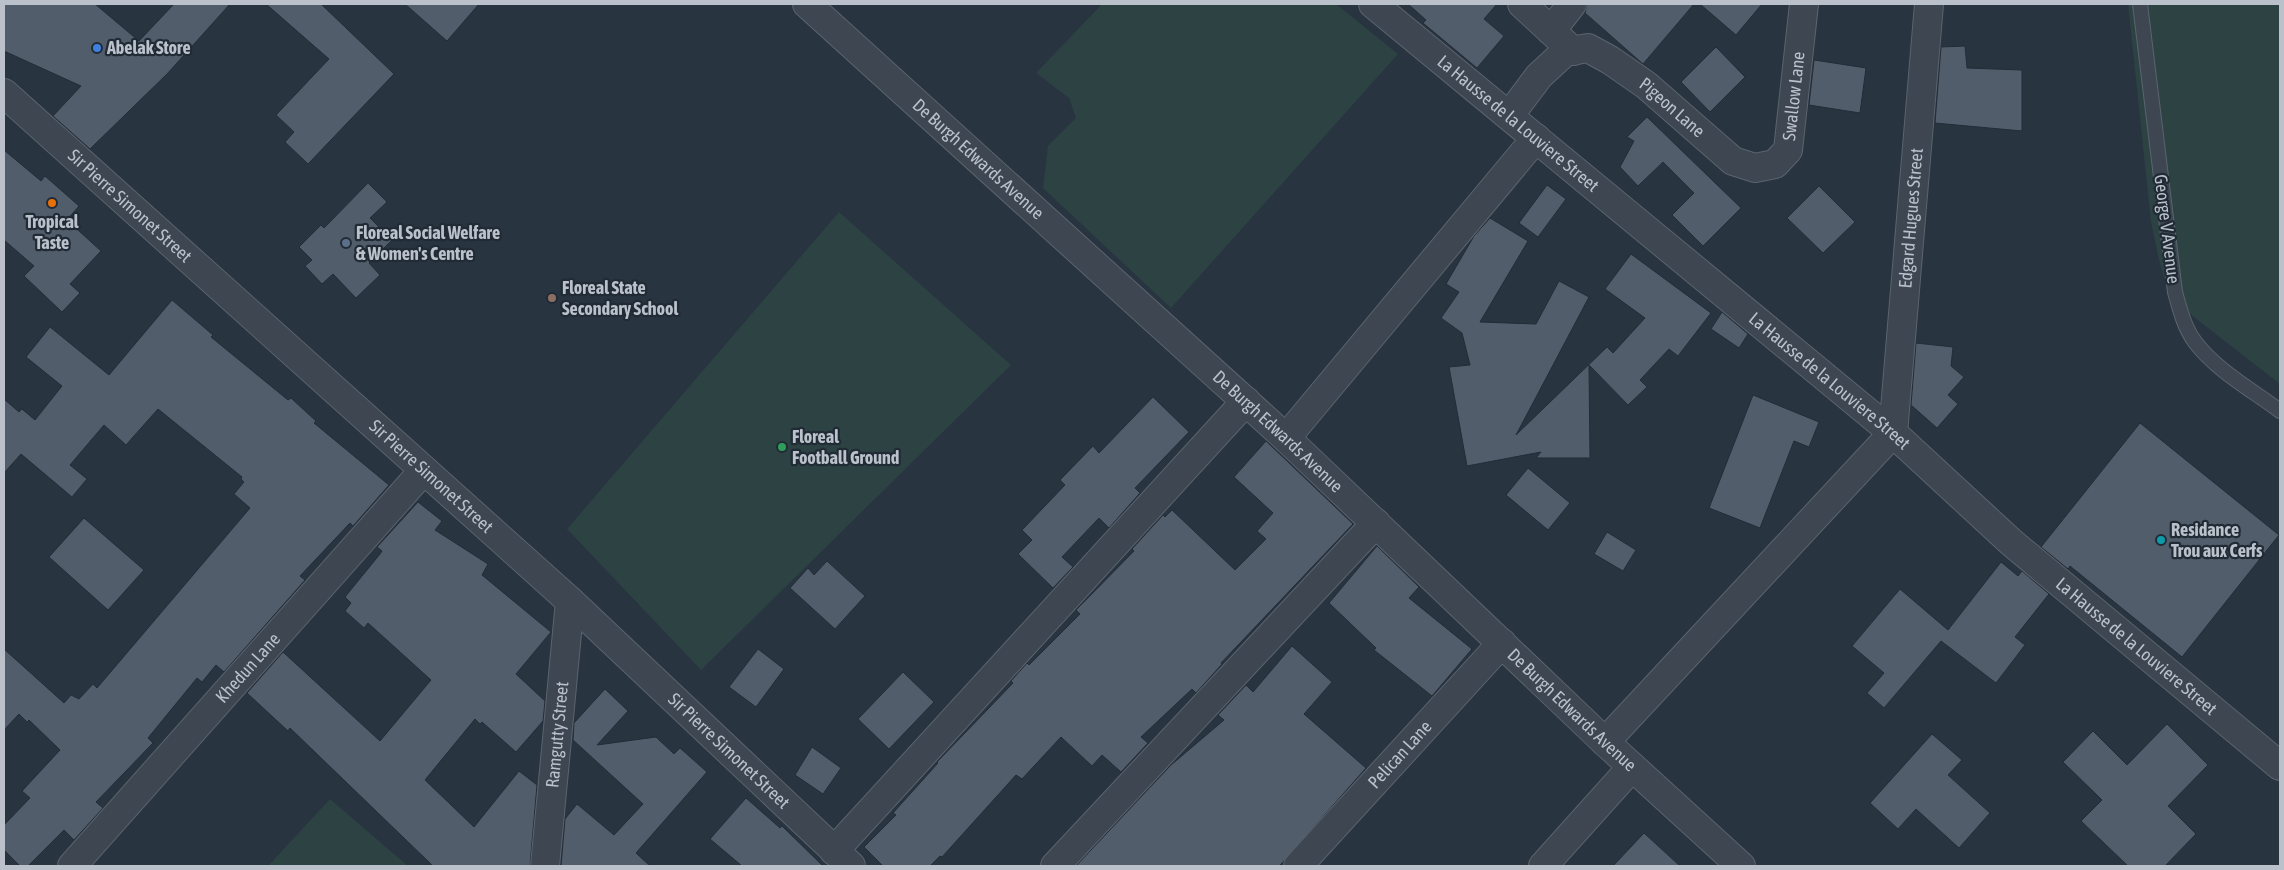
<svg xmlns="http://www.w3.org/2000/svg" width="2284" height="870" font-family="'Asap Condensed',sans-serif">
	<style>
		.green { fill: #2c4243 }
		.building { fill: #525d6b; stroke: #232d38 }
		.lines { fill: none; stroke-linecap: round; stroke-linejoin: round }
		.service-casing { stroke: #5b646e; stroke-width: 16 }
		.minor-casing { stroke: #5b646e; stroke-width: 30 }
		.service { stroke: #3d4651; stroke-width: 14 }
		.minor { stroke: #3d4651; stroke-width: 28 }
		.shop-dot { fill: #3f7fe0; stroke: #212b36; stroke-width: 2 }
		.food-dot { fill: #e8710a; stroke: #212b36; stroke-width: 2 }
		.service-dot { fill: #5c6f8a; stroke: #212b36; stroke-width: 2 }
		.education-dot { fill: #8d6e63; stroke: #212b36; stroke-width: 2 }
		.leisure-dot { fill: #2e9e5b; stroke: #212b36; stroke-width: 2 }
		.culture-dot { fill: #0f9aa8; stroke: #212b36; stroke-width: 2 }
		.labels { text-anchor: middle; stroke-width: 4.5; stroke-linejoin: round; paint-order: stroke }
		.poi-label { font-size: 18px; font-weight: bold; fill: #bac1cb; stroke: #212b36; text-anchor: start }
		.street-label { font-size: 18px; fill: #bac1cb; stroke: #212b36 }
	</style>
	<rect width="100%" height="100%" fill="#293441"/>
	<path class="green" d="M1102 4H1336L1398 54 1171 308 1043 188 1048 146 1076 118 1069 98 1036 73Z
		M2128 4H2280V384L2181 307 2169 292 2159 260 2151 222Z
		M839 212 1011 365 701 670 567 529Z
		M330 799 408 866H268Z"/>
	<path class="building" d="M4 4H95L139 41 174 4H230L167 74 90 149 53 116 81 86 4 51Z
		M266 4H321L394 74 308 164 285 142 294 132 276 115 329 59Z
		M405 4H479L447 41Z
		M1408 4H1497L1484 19 1504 36 1477 68 1423 23 1426 20Z
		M1587 4H1694L1643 64 1585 13Z
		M1700 4H1762L1736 35Z
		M1965 46 1967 68 2022 70V131L1935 123 1941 47Z
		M1716 47 1745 77 1710 112 1681 82Z
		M1814 60 1866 68 1860 113 1809 105Z
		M1647 117 1741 208 1703 246 1672 215 1694 193 1663 162 1638 186 1620 167 1634 141 1627 137Z
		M4 150 41 181 45 176 79 206 67 220 101 251 70 284 80 293 62 312 24 276 34 266 4 240Z
		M368 183 387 202 370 218 392 240 369 263 380 275 356 298 333 274 322 284 305 266 312 260 299 247 321 225 324 228Z
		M1547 185 1566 199 1538 237 1519 223Z
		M1819 186 1855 222 1823 253 1787 218Z
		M1490 218 1528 241 1480 322 1536 324 1559 281 1589 297 1516 435 1607 347 1613 353 1645 318 1605 289 1631 254 1711 313 1678 356 1669 349 1640 380 1647 387 1628 405 1589 365 1590 458H1536L1541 452 1467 466 1449 367 1470 365 1462 333 1441 318 1459 292 1446 284 1474 236Z
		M172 300 213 335 211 337 288 400 291 398 316 421 314 423 389 485 353 526 350 523 300 576 305 580 224 672 216 665 202 682 197 678 148 738 153 743 96 802 103 808 74 840 64 830 28 866H20L4 850V825L30 798 22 791 60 750 29 720 27 722 19 714 4 730V649L64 703 71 695 79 699 93 684 97 688 250 508 234 494 244 482 241 479 242 477 158 409 126 445 104 425 70 465 87 479 72 497 21 454 4 473V399L19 412 22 409 35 420 62 386 26 357 50 327 109 375Z
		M1722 312 1748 334 1739 348 1711 329Z
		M1916 343 1953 347 1951 366 1964 377 1948 395 1958 404 1937 428 1911 405Z
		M1753 395 1819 422 1809 447 1794 441 1760 528 1709 508Z
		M1153 397 1189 432 1135 488 1140 493 1109 528 1099 518 1062 557 1073 567 1053 588 1018 554 1032 540 1022 530 1065 485 1060 480 1093 446 1099 453Z
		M2140 423 2279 535 2182 657 2070 566 2068 569 2041 547Z
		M1266 441 1353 524 1221 663 1222 664 1196 693 1192 689 1141 737 1148 743 1121 772 1102 755 1092 766 1061 737 1022 779 1016 775 942 857 940 856 930 866H883L864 847 896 815 893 813 938 763 937 762 1013 683 1011 681 1027 663 1029 665 1080 614 1076 610 1134 551 1132 549 1163 515 1165 517 1172 510 1235 570 1266 539 1257 531 1273 513 1234 477Z
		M1528 468 1570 503 1548 530 1506 495Z
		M418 502 442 521 435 530 488 564 482 575 551 632 516 674 545 701 543 721 516 752 482 722 480 724 475 719 425 780 474 827 519 771 537 785 530 866H433L290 728 288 731 247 693 283 652 380 741 431 680 368 623 364 628 345 611 351 603 345 597 380 554 382 551 377 547Z
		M84 518 144 570 108 610 49 557Z
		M1607 532 1636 550 1623 571 1594 554Z
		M1377 546 1419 587 1409 598 1472 649 1432 696 1374 650 1376 648 1329 603Z
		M827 561 865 596 835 629 790 588 808 568 814 575Z
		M2001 562 2018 576 2022 571 2049 594 2015 637 2025 645 1996 683 1941 641 1884 708 1867 693 1884 673 1852 646 1900 589 1948 630Z
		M1292 646 1332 682 1304 714 1366 768 1283 862 1279 866H1076L1171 765 1224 720 1218 715 1246 685 1253 692Z
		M758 649 784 669 756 707 729 687Z
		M903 672 934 702 889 749 858 719Z
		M605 689 628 711 597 745 656 737 674 754 680 748 707 772 636 853 650 866H561L565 819 577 804 614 835 643 804 573 740 574 723Z
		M2167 724 2208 765 2168 806 2196 834 2165 866H2128L2081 821 2102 800 2063 762 2093 731 2127 765Z
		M1932 734 1962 760 1948 775 1990 813 1959 848 1916 809 1898 829 1870 803Z
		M812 747 841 768 823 794 795 775Z
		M746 798 780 828 782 826 823 866H742L710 839Z
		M1644 833 1680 866H1613Z"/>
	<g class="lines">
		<defs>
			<path id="service" d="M2140 4 2175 292C2180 310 2184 327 2195 342 2216 370 2252 390 2280 411"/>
			<g id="minor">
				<path id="s1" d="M807 4 1286 438 1605 742 1741 866"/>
				<path id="s2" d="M1373 4 1893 433 2011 542 2280 766"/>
				<path d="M1522 4 1573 51"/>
				<path d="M1551 31 1572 4"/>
				<path id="s3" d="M4 93 570 601 851 866"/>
				<path id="s4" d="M1509 116 1539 76 1565 52 1588 48 1610 60 1646 85 1733 161 1755 168 1775 164 1788 150 1804 4"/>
				<path d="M1286 438 1536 138"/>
				<path id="s5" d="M1605 742 1893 433 1929 4"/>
				<path d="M834 851 1246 401"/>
				<path id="s6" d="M72 866 424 470"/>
				<path id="s7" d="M545 866 570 601"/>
				<path d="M1055 866 1376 523"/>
				<path id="s8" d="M1298 866 1502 643"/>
				<path d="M1543 866 1632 767"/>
			</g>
		</defs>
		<use href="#service" class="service-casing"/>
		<use href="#minor" class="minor-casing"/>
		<use href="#service" class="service"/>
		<use href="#minor" class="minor"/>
	</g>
	<circle class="shop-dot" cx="97" cy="48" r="5"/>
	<circle class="food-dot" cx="52" cy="203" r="5"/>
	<circle class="service-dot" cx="346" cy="243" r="5"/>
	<circle class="education-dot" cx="552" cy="298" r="5"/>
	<circle class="leisure-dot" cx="782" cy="447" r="5"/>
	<circle class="culture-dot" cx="2161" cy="540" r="5"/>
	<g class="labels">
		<g class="poi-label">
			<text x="107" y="54">Abelak Store</text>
			<text x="52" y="228" text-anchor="middle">Tropical<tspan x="52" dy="21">Taste</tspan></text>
			<text x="356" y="239">Floreal Social Welfare<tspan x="356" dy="21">&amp; Women's Centre</tspan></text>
			<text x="562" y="294">Floreal State<tspan x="562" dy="21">Secondary School</tspan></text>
			<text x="792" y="443">Floreal<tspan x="792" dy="21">Football Ground</tspan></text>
			<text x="2171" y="536">Residance<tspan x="2171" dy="21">Trou aux Cerfs</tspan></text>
		</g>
		<g class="street-label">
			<text dy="6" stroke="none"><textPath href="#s4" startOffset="410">Swallow Lane</textPath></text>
			<text dy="6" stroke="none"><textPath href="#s4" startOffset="212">Pigeon Lane</textPath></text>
			<text dy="6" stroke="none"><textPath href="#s2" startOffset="188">La Hausse de la Louviere Street</textPath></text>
			<text dy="6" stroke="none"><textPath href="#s1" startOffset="231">De Burgh Edwards Avenue</textPath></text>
			<text dy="6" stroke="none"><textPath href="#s3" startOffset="169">Sir Pierre Simonet Street</textPath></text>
			<text dy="6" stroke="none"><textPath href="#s5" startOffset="638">Edgard Hugues Street</textPath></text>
			<text transform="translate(2167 229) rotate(83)" y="6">George V Avenue</text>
			<text dy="6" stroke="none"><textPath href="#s2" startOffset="592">La Hausse de la Louviere Street</textPath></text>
			<text dy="6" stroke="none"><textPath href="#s1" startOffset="636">De Burgh Edwards Avenue</textPath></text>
			<text dy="6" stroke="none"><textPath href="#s3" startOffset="574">Sir Pierre Simonet Street</textPath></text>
			<text dy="6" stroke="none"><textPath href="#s2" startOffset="998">La Hausse de la Louviere Street</textPath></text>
			<text dy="6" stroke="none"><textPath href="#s6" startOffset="265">Khedun Lane</textPath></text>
			<text dy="6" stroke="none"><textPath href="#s1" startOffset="1041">De Burgh Edwards Avenue</textPath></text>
			<text dy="6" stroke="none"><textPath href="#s7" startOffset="132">Ramgutty Street</textPath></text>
			<text dy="6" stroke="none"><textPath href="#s3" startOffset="979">Sir Pierre Simonet Street</textPath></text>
			<text dy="6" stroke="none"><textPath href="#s8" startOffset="151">Pelican Lane</textPath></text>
		</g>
	</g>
	<rect width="2284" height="870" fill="none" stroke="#bac1cb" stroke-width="10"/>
</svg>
